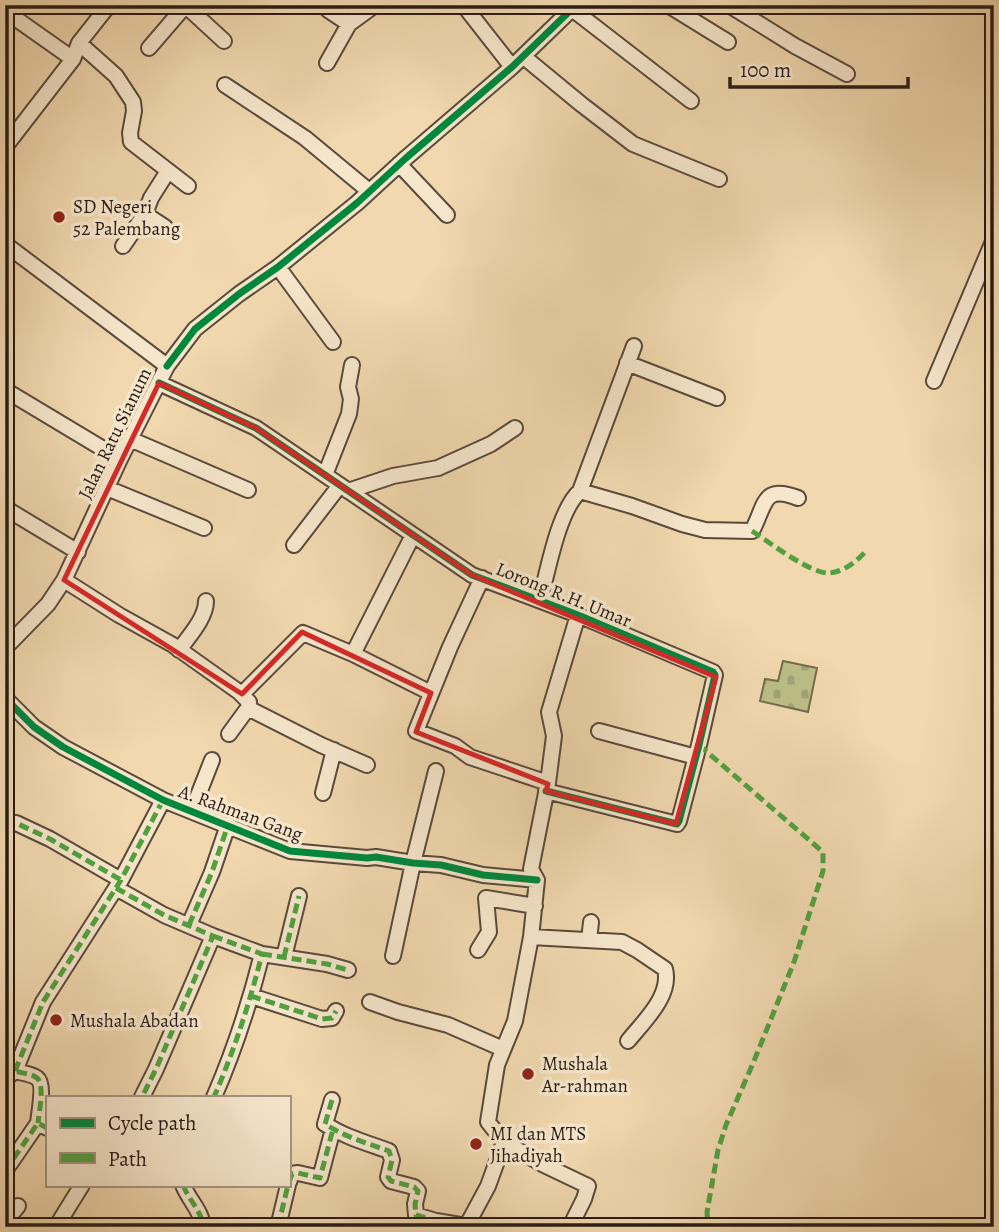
<svg xmlns="http://www.w3.org/2000/svg" width="999" height="1232" font-family="Alegreya,serif">
	<style>
		.cemetery { fill: url(#cemetery-stones); stroke: #726c4f; stroke-width: 2 }
		.lines { fill: none; stroke-linecap: round; stroke-linejoin: round }
		.minor-casing { stroke: #5a4a3c; stroke-width: 18 }
		.minor { stroke: #f6e6cb; stroke-width: 14 }
		.quiet { stroke: #51a140; stroke-width: 5; stroke-dasharray: 10 5; stroke-linecap: butt }
		.cycleway-casing { stroke: #f6e6cb; stroke-width: 11 }
		.cycleway { stroke: #00873e; stroke-width: 7 }
		.marked { fill: none; stroke: #d62828; stroke-width: 5; stroke-linejoin: round }
		.poi-dot { fill: #8f2418; stroke: #f6e6cb; stroke-width: 2.5 }
		.labels { text-anchor: middle; stroke-width: 7; stroke-linejoin: round; paint-order: stroke }
		.poi-label { font-size: 19px; fill: #281b16; stroke: #f6e6cb; text-anchor: start }
		.street-label { font-size: 19px; fill: #281b16; stroke: #f6e6cb }
	</style>
	<defs>
		<pattern id="cemetery-stones" width="16" height="16" patternUnits="userSpaceOnUse" patternTransform="scale(1.75)"><rect width="16" height="16" fill="#bdbe88"/><path d="M2 7V4a2 2 0 0 1 4 0v3zM10 15v-3a2 2 0 0 1 4 0v3z" fill="#a2a375"/></pattern>
	</defs>
	<rect width="100%" height="100%" fill="#f1d8af"/>
	<filter id="stains"><feTurbulence type="fractalNoise" baseFrequency=".00286" numOctaves="4"/><feColorMatrix values="0 0 0 0 .2 0 0 0 0 .09 0 0 0 0 .02 0 0 0 .5 -.17"/></filter>
	<radialGradient id="worn" r=".72"><stop offset=".6" stop-color="#630" stop-opacity="0"/><stop offset="1" stop-color="#630" stop-opacity=".3"/></radialGradient>
	<path class="cemetery" d="M783 661 817 668 808 712 760 701 765 679 778 681Z"/>
	<g class="lines">
		<defs>
			<path id="minor" d="M668 5 728 42
				M729 5 795 46 847 74
				M186 6 224 41
				M465 7 512 67
				M572 9 691 101
				M328 10 349 24
				M5 11 73 59
				M79 43 116 76 133 102 134 111 130 133 131 142 188 186
				M149 48 186 5
				M524 57 581 104 633 144 719 179
				M327 63 349 24 375 5
				M225 85 305 138 369 191
				M5 147 73 59 79 43 109 5
				M399 164 447 215
				M145 214 165 227
				M5 244 167 366 120 459 64 580 48 604 5 648
				M123 246 145 214 151 198 168 171
				M278 267 333 342
				M627 363 717 398
				M167 366 195 329 239 294 278 267 357 203 406 158 512 67 576 5
				M934 381 994 239
				M159 383 256 428 472 575 578 615 713 672 715 675 699 745 679 821 677 824 546 791
				M5 390 120 459
				M130 439 248 490
				M325 475 349 414 351 399 348 387 352 365
				M107 488 204 528
				M348 491 393 476 438 468 491 444 515 428
				M580 491 634 346
				M5 508 78 552
				M294 545 340 485
				M64 580 119 615 173 645 239 692 249 702 248 708 321 745 367 765
				M540 600C548 571 558 511 580 491L632 506 682 524 705 530 752 531C766 505 762 484 798 498
				M179 650C189 636 206 618 206 601
				M353 654 413 535
				M242 694 303 633 353 654 431 693
				M5 698 34 727 63 747 163 800 290 851 367 858 376 857 413 863 441 865 483 875 537 880
				M599 731 696 757
				M229 734 248 708
				M548 783 554 736 549 712 578 615
				M323 793 334 750
				M192 811 212 760
				M5 825 16 823 50 839 121 880
				M116 888 164 915 213 936 156 1069 142 1097
				M189 925 212 872 228 825
				M213 936 262 954C250 1002 234 1051 214 1097
				M531 937 622 942 637 950 665 969C672 996 643 1022 628 1041
				M589 940 591 922
				M478 950 489 932 486 898 535 906
				M262 954 327 964 348 970
				M393 956 413 863 436 771
				M284 957 299 896
				M251 996 322 1019 332 1018 336 1011
				M370 1002 398 1012 448 1025 503 1049
				M15 1071 43 1002 121 880 163 800
				M5 1079 15 1071C22 1073 32 1074 37 1078 45 1084 39 1113 38 1123
				M332 1100 325 1124C345 1137 367 1143 389 1151L392 1160 388 1177 391 1181 414 1187 418 1191 415 1204 416 1215 436 1221 466 1226
				M504 1142 544 1165 588 1186 584 1199 570 1227
				M5 1171 38 1123 47 1128
				M289 1182 292 1174 298 1173 320 1178 333 1129
				M183 1185C188 1199 202 1211 203 1227
				M5 1222 18 1206
				M56 1227 82 1185
				M278 1227 288 1185
				M466 1227 488 1186 504 1142 488 1122 497 1065 515 1021 531 937 537 880 531 869 548 783 470 757 455 746 416 731 450 647 482 578"/>
		</defs>
		<use href="#minor" class="minor-casing"/>
		<use href="#minor" class="minor"/>
		<path class="quiet" d="M752 531C769 542 811 574 829 573 844 572 857 561 866 551
			M699 745 823 852V871L794 962 754 1061 726 1125 718 1150 707 1212 708 1227
			M5 825 16 823 50 839 121 880
			M116 888 164 915 213 936 156 1069 142 1097
			M189 925 212 872 228 825
			M213 936 262 954C250 1002 234 1051 214 1097
			M262 954 327 964 348 970
			M284 957 299 896
			M251 996 322 1019 332 1018 336 1011
			M15 1071 43 1002 121 880 163 800
			M5 1079 15 1071C22 1073 32 1074 37 1078 45 1084 39 1113 38 1123
			M332 1100 325 1124C345 1137 367 1143 389 1151L392 1160 388 1177 391 1181 414 1187 418 1191 415 1204 416 1215 436 1221 466 1226
			M5 1171 38 1123 47 1128
			M289 1182 292 1174 298 1173 320 1178 333 1129
			M183 1185C188 1199 202 1211 203 1227
			M278 1227 288 1185"/>
		<defs>
			<path id="cycleway" d="M167 366 195 329 239 294 278 267 357 203 406 158 512 67 576 5
				M159 383 256 428 472 575 578 615 713 672 715 675 699 745 679 821 677 824 546 791
				M5 698 34 727 63 747 163 800 290 851 367 858 376 857 413 863 441 865 483 875 537 880"/>
		</defs>
		<use href="#cycleway" class="cycleway-casing"/>
		<use href="#cycleway" class="cycleway"/>
	</g>
	<path class="marked" d="M159 383 256 428 472 575 716 677 676 824 546 791 548 784 416 732 431 693 302 632 242 694 64 580Z"/>
	<g class="poi-dot">
		<circle cx="59" cy="217" r="7"/>
		<circle cx="56" cy="1020" r="7"/>
		<circle cx="528" cy="1074" r="7"/>
		<circle cx="476" cy="1144" r="7"/>
	</g>
	<g class="labels">
		<g class="poi-label">
			<text x="73" y="213">SD Negeri<tspan x="73" dy="22">52 Palembang</tspan></text>
			<text x="70" y="1027">Mushala Abadan</text>
			<text x="542" y="1070">Mushala<tspan x="542" dy="22">Ar-rahman</tspan></text>
			<text x="490" y="1140">MI dan MTS<tspan x="490" dy="22">Jihadiyah</tspan></text>
		</g>
		<g class="street-label">
			<text transform="translate(114 433) rotate(-64)" y="7">Jalan Ratu Sianum</text>
			<text transform="translate(564 594) rotate(22)" y="7">Lorong R.H. Umar</text>
			<text transform="translate(241 812) rotate(20)" y="7">A. Rahman Gang</text>
		</g>
	</g>
	<rect width="999" height="1232" fill="none" stroke="#f1d8af" stroke-width="28"/>
	<rect x="7" y="7" width="985" height="1218" fill="none" stroke="#281b16" stroke-width="3.5"/>
	<rect x="14" y="14" width="971" height="1204" fill="none" stroke="#281b16" stroke-width="2"/>
	<rect x="46" y="1096" width="245" height="91" fill="#f6e6cb" stroke="#a49583" stroke-width="2"/>
	<rect x="60" y="1118" width="35" height="10" fill="#00873e" stroke="#a49583" stroke-width="2"/>
	<text x="108" y="1130" font-size="21" fill="#281b16">Cycle path</text>
	<rect x="60" y="1153" width="35" height="10" fill="#51a140" stroke="#a49583" stroke-width="2"/>
	<text x="108" y="1166" font-size="21" fill="#281b16">Path</text>
	<path d="M730 77v10h178v-10" fill="none" stroke="#281b16" stroke-width="3.5"/>
	<text x="740" y="77" font-size="21" fill="#281b16" stroke="#f6e6cb" stroke-width="5" paint-order="stroke">100 m</text>
	<rect width="100%" height="100%" filter="url(#stains)"/>
	<rect width="100%" height="100%" fill="url(#worn)"/>
</svg>
